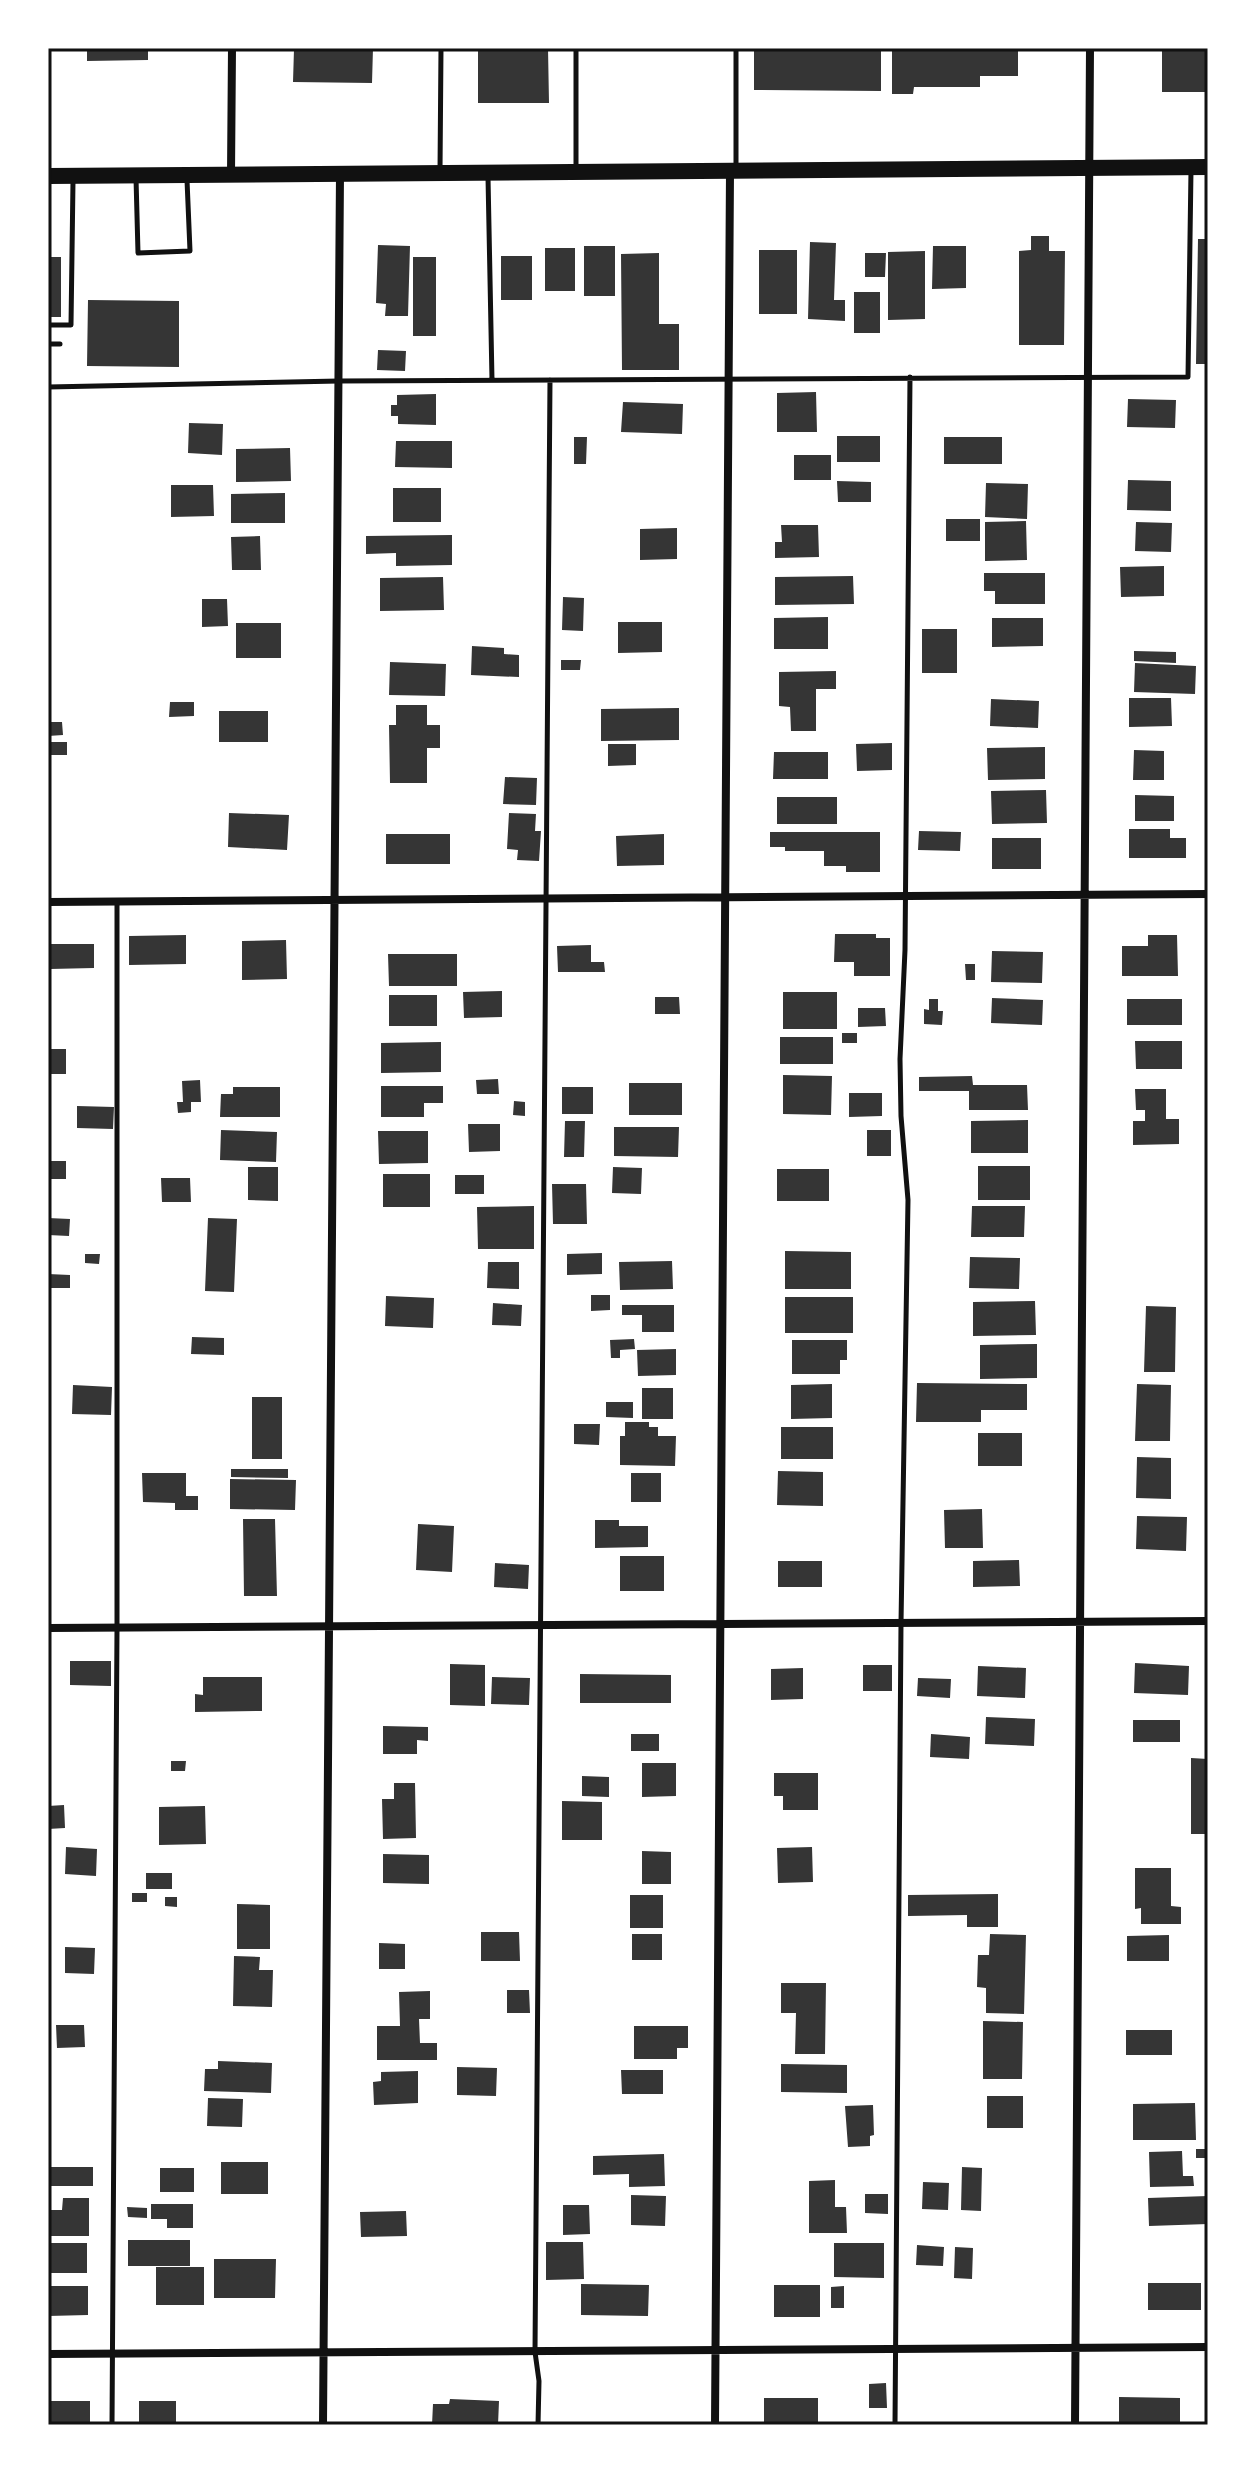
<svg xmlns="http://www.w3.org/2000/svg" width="1256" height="2473" font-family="'Libre Baskerville',serif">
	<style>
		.building { fill: #353535 }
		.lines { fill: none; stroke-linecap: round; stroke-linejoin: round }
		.service { stroke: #111; stroke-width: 5 }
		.minor { stroke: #111; stroke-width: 8 }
		.primary { stroke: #111; stroke-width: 16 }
		.neatline { fill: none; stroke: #111; stroke-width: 3 }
	</style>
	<rect width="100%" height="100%" fill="#fff"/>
	<path class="building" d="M87 48H148V60L87 61Z
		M319 48H373L372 83 293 82 294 49Z
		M478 48H548L549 103H478Z
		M754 48H881V91L754 90Z
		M892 48H1018V76H980V87H914L913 94H892Z
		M1162 48H1208V92H1162Z
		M48 53H51V104H48Z
		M1031 236H1049V251H1065L1064 345H1019V251L1031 250Z
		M1198 239H1208V364H1196Z
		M810 242 836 243 834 300H845V321L808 319Z
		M378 245 410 246 408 316H385L386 304 376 303Z
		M584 246H615V296H584Z
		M933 246H966V288L932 289Z
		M545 248H575V291H545Z
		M759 250H797V314H759Z
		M925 251V319L888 320V252Z
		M659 253V324H679V370H622L621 254Z
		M865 253H886L885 277H865Z
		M501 256H532V300H501Z
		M48 257H61V317H48Z
		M413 257H436V336H413Z
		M854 292H880V333H854Z
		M88 300 179 301V367L87 366Z
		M378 350 406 351 405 371 377 370Z
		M816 392 817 432H777V393Z
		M436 394V425L398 424V416H391V405H397V395Z
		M1128 399 1176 400 1175 428 1127 427Z
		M623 402 683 404 682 434 621 432Z
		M189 423 223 424 222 455 188 453Z
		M837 436H880V462H837Z
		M574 437H587L586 464H574Z
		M944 437H1002V464H944Z
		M396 441H452V468L395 467Z
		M290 448 291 481 236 482V449Z
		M794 455H831V480H794Z
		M1128 480 1171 481V511L1127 510Z
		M837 481 871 482V502H838Z
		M986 483 1028 484 1027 519 985 517Z
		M171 485H213L214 516 171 517Z
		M393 488H441V522H393Z
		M285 493V523H231V494Z
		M946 519H980V541H946Z
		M1026 521 1027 560 985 561V522Z
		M1136 522 1172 523 1171 552 1135 551Z
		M781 525H818L819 557 775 558V542H782Z
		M677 528V559L640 560V529Z
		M452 535V565L396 566V553L366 554V536Z
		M260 536 261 570H232L231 537Z
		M1164 566V596L1121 597 1120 567Z
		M984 573H1045V604H995V591H984Z
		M853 576 854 604 775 605V577Z
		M443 577 444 610 380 611V578Z
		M563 597 584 598 583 631 562 630Z
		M202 599H227L228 626 202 627Z
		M828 617V649H774V618Z
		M992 618H1043V646L992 647Z
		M618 622H662V652L618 653Z
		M236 623H281V658H236Z
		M922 629H957V673H922Z
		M472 646 504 648V654L519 655V677L471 675Z
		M1134 651 1176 652V663L1134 661Z
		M561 660H581L580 670H561Z
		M390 662 446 664 445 696 389 695Z
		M1135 663 1196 666 1195 694 1134 692Z
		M836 671V689H816V731H791L790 707 779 706V672Z
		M1129 698H1171L1172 726 1129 727Z
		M991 699 1039 701 1038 728 990 726Z
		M170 702H194V716L169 717Z
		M396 705H427V725H440V748H427V783H390L389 725H396Z
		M679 708V740L601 741V709Z
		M219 711H268V742H219Z
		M48 722H62L63 735 48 736Z
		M48 742H67V755H48Z
		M892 743V770L857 771 856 744Z
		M608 744H636V765L608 766Z
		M1045 747V779L988 780 987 748Z
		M1134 750 1164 751V780H1133Z
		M774 752H828V779H773Z
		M505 777 537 778 536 805 503 804Z
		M1046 790 1047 823 992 824 991 791Z
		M1135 795 1174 796V821H1135Z
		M777 797H837V824H777Z
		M229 813 289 815 287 850 228 847Z
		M509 813 536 814 535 831H541L539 861 517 860 518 850 507 849Z
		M1129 829H1170V838H1186V858H1129Z
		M919 831 961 832 960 851 918 850Z
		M770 832H880V872H846V866H824V851H785V847H770Z
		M386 834H450V864H386Z
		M664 834V865L617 866 616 836Z
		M992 838H1041V869H992Z
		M835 934H876V938H890V976H854V962H834Z
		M186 935V964L129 965V936Z
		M1148 935H1177L1178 976H1122V946H1148Z
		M286 940 287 979 242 980V941Z
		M49 944H94V968L50 969Z
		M591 945V962H604L605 972H558L557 946Z
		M992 951 1043 952 1042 983 991 982Z
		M388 954H457V986H389Z
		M965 964H975V980H966Z
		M502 991V1017L464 1018 463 992Z
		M783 992H837V1029H783Z
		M389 995H437V1026H389Z
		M655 997H679L680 1014H655Z
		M992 998 1043 1000 1042 1025 991 1023Z
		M929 999H938V1011H943L942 1025 924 1024V1009L929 1010Z
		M1127 999H1182V1025H1127Z
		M858 1008H885L886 1026 858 1027Z
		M842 1033H857V1043H842Z
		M780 1037H833V1064H780Z
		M1135 1041H1182V1069H1136Z
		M441 1042V1072L381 1073V1043Z
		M48 1049H66V1074H48Z
		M783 1075 832 1076 831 1115 783 1114Z
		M972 1076 973 1085H1027L1028 1110H969V1091H919V1077Z
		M498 1079 499 1094H477L476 1080Z
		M200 1080 201 1102H191V1112L178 1113 177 1102H183L182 1081Z
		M629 1083H682V1115H629Z
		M381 1086H443V1103H424V1117H381Z
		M233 1087H280V1117H220L221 1094H233Z
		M562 1087H593V1114H562Z
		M1135 1089H1166V1119H1179V1144L1133 1145V1121H1145V1110H1136Z
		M849 1093H882V1116L849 1117Z
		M514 1101 525 1102V1116L513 1115Z
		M77 1106 114 1107 113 1129 77 1128Z
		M1028 1120V1153H971V1121Z
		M565 1121H585L584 1157H564Z
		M468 1124H500V1151L469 1152Z
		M614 1127H679L678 1157 614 1156Z
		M221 1130 277 1132 276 1162 220 1160Z
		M867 1130H891V1156H867Z
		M378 1131H428V1163L379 1164Z
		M48 1161H66V1179H48Z
		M978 1166H1030V1200H978Z
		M248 1167H278V1201L248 1200Z
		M613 1167 642 1168 641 1194 612 1193Z
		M777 1169H829V1201H777Z
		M383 1174H430V1207H383Z
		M455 1175H484V1194H455Z
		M161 1178H190L191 1202H162Z
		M552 1184H586L587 1224H553Z
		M534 1206V1249H478L477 1207Z
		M972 1206H1025L1024 1237H971Z
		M48 1218 70 1219 69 1236 48 1235Z
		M208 1218 237 1219 234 1292 205 1291Z
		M785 1251 851 1252V1289H785Z
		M602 1253V1274L567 1275V1254Z
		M85 1254H100L99 1264 85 1263Z
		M970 1257 1020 1258 1019 1289 969 1288Z
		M672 1261 673 1289 620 1290 619 1262Z
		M488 1262H519V1289L487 1288Z
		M48 1274 70 1275V1288H48Z
		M591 1295H610V1310L591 1311Z
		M386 1296 434 1298 433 1328 385 1326Z
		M785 1297H853V1333H785Z
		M1035 1301 1036 1335 973 1336V1302Z
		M493 1303 522 1305 521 1326 492 1325Z
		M622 1305H674V1332H642V1315H622Z
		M1146 1306 1176 1307 1175 1372H1144Z
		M192 1337 224 1338V1355L191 1354Z
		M634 1339 635 1349 620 1350V1358H611L610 1340Z
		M792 1340H847V1360H840V1374H792Z
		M1037 1344V1378L980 1379V1345Z
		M676 1349V1375L638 1376 637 1350Z
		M917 1383 1027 1384V1410H981V1422H916Z
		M832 1384V1418L791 1419V1385Z
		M1137 1384 1171 1385 1170 1441H1135Z
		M73 1385 112 1387 111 1415 72 1414Z
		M642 1388H673V1419H642Z
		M252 1397H282V1459H252Z
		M606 1402H633V1418L606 1417Z
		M625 1422H649V1427H658V1436H676L675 1466 620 1465V1436H625Z
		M574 1424H600L599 1445 574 1444Z
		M781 1427H833V1459H781Z
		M978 1433H1022V1466H978Z
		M1137 1457 1171 1458V1499L1136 1498Z
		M231 1469H288V1478L231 1477Z
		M778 1471 823 1472V1506L777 1505Z
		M142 1473H186V1496H198V1510H175V1503L143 1502Z
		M631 1473H661V1502H631Z
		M230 1479 296 1480 295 1510 230 1509Z
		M982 1509 983 1548H945L944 1510Z
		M1137 1516 1187 1517 1186 1551 1136 1549Z
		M243 1519H275L277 1596H244Z
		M595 1520H619V1526H648V1547L595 1548Z
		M418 1524 454 1526 452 1572 416 1570Z
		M620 1556H664V1591H620Z
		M1019 1560 1020 1586 973 1587V1561Z
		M778 1561H822V1587H778Z
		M495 1563 529 1565 528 1589 494 1587Z
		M70 1661H111V1686L70 1685Z
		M1135 1663 1189 1666 1188 1695 1134 1693Z
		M450 1664 485 1665V1706L450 1705Z
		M863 1665H892V1691H863Z
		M978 1666 1026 1668 1025 1698 977 1696Z
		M803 1668V1699L771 1700V1669Z
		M580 1674 671 1675V1703H580Z
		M203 1677H262V1711L195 1712V1694L203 1695Z
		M492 1677 530 1678 529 1705 491 1704Z
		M918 1678 951 1679 950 1698 917 1696Z
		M986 1717 1035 1719 1034 1746 985 1744Z
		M1133 1720H1180V1742H1133Z
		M383 1726 428 1727V1741L417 1740V1754H383Z
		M631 1734H659V1751H631Z
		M931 1734 970 1737 969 1759 930 1757Z
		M1191 1758 1208 1759V1834H1191Z
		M171 1761H186L185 1771H171Z
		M642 1763H676V1796L642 1797Z
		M774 1773H818V1810H783V1796H774Z
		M582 1776 609 1777V1797L582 1796Z
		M394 1783H415L416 1838 383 1839 382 1799H394Z
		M562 1801 602 1802V1840H562Z
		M64 1805 65 1828 48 1829V1806Z
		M205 1806 206 1844 159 1845V1807Z
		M66 1847 97 1849 96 1876 65 1874Z
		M812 1847 813 1882 778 1883 777 1848Z
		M642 1851 671 1852V1884H642Z
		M383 1854 429 1855V1884L383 1883Z
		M1135 1868H1171V1906L1181 1907V1924H1141V1908L1135 1909Z
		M146 1873H172V1889H146Z
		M132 1893H147V1902H132Z
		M998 1894V1927H967V1915L908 1916V1895Z
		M630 1895H663V1928H630Z
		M165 1897H177V1907L165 1906Z
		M237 1904 270 1905V1949H237Z
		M481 1932H519L520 1961H481Z
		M632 1934H662V1960H632Z
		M990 1934 1026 1935 1024 2014 986 2013V1988L977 1987 978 1955H989Z
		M1169 1935V1961H1127V1936Z
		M379 1943 405 1944V1969H379Z
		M65 1947 95 1948 94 1974 65 1973Z
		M234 1956 260 1957 259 1970H273L272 2007 233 2006Z
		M781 1983H826L825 2054H795L796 2013H781Z
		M507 1990H529L530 2013H507Z
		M430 1991V2019H419L420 2043H437V2060H377V2026H400L399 1992Z
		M983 2021 1023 2022 1022 2079H983Z
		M56 2025H84L85 2047 57 2048Z
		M634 2026H688V2048H677V2059H634Z
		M1126 2030H1172V2055H1126Z
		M218 2061 272 2063 271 2093 204 2091 205 2069H218Z
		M781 2064 847 2065V2093L781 2092Z
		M457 2067 497 2068 496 2096 457 2095Z
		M621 2070H663V2094H622Z
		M418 2071V2103L374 2105 373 2082 381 2081V2072Z
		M987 2096H1023V2128H987Z
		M208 2098 243 2099 242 2127 207 2126Z
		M1195 2103 1196 2140H1133V2104Z
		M873 2105 874 2135 870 2136V2146L848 2147 845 2106Z
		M1196 2149H1208V2158H1196Z
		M1182 2151 1183 2176H1193L1194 2186 1150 2187 1149 2152Z
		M664 2154 665 2186 629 2187V2174L593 2175V2156Z
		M221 2162H268V2194H221Z
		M48 2167H93V2186H48Z
		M962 2167 982 2168 981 2211 961 2210Z
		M160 2168H194V2192H160Z
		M835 2180V2207H846L847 2233H809V2181Z
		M923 2182 949 2183 948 2210 922 2209Z
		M865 2194H888V2214L865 2213Z
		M631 2195 666 2196 665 2226 631 2225Z
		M1208 2196V2224L1149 2226 1148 2198Z
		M63 2198H89V2236H51V2210H62Z
		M151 2204H193V2228H167V2219H151Z
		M563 2205H589L590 2234 563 2235Z
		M127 2207 147 2208V2218L128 2217Z
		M406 2211 407 2236 361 2237 360 2212Z
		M128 2240H190V2266H128Z
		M546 2242H583L584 2279 546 2280Z
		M48 2243H87V2273H48Z
		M834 2243H884V2278L834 2277Z
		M917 2245 944 2247 943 2266 916 2265Z
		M955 2247 973 2248 972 2279 954 2278Z
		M214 2259H276L275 2298H214Z
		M156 2267H204V2305H156Z
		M1148 2283H1201V2310H1148Z
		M581 2284 649 2285 648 2316 581 2315Z
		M774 2285H820V2317H774Z
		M48 2286H88V2315L48 2316Z
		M844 2286V2308H831V2287Z
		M886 2383 887 2408H869V2384Z
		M1119 2397 1180 2398V2425H1119Z
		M764 2398H818V2425H764Z
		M450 2399 499 2401 498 2425H432L433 2404H449Z
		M50 2401H90V2425H50Z
		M139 2401H176V2425H139Z"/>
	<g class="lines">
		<path class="service" d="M736 48V167
			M576 167V48
			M440 171 441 48
			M488 177 492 380
			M136 178 138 253 190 251 187 180
			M48 325H71L73 181
			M48 344H60
			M48 387 339 381 1188 377 1191 170
			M112 2425 117 1628V902
			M538 2425 539 2381 535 2352 550 380
			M895 2425 901 1623 908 1200 901 1116 900 1059 905 950 910 377"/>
		<path class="minor" d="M231 174 232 48
			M48 902 1208 894
			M48 1628 1208 1621
			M48 2354 1208 2347
			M323 2425 340 174
			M715 2425 730 172
			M1075 2425 1090 48"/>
		<path class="primary" d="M48 176 1208 167"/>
	</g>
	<rect width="1256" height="2473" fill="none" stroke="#ffffff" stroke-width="100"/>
	<rect x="50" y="50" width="1156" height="2373" class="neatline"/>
</svg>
